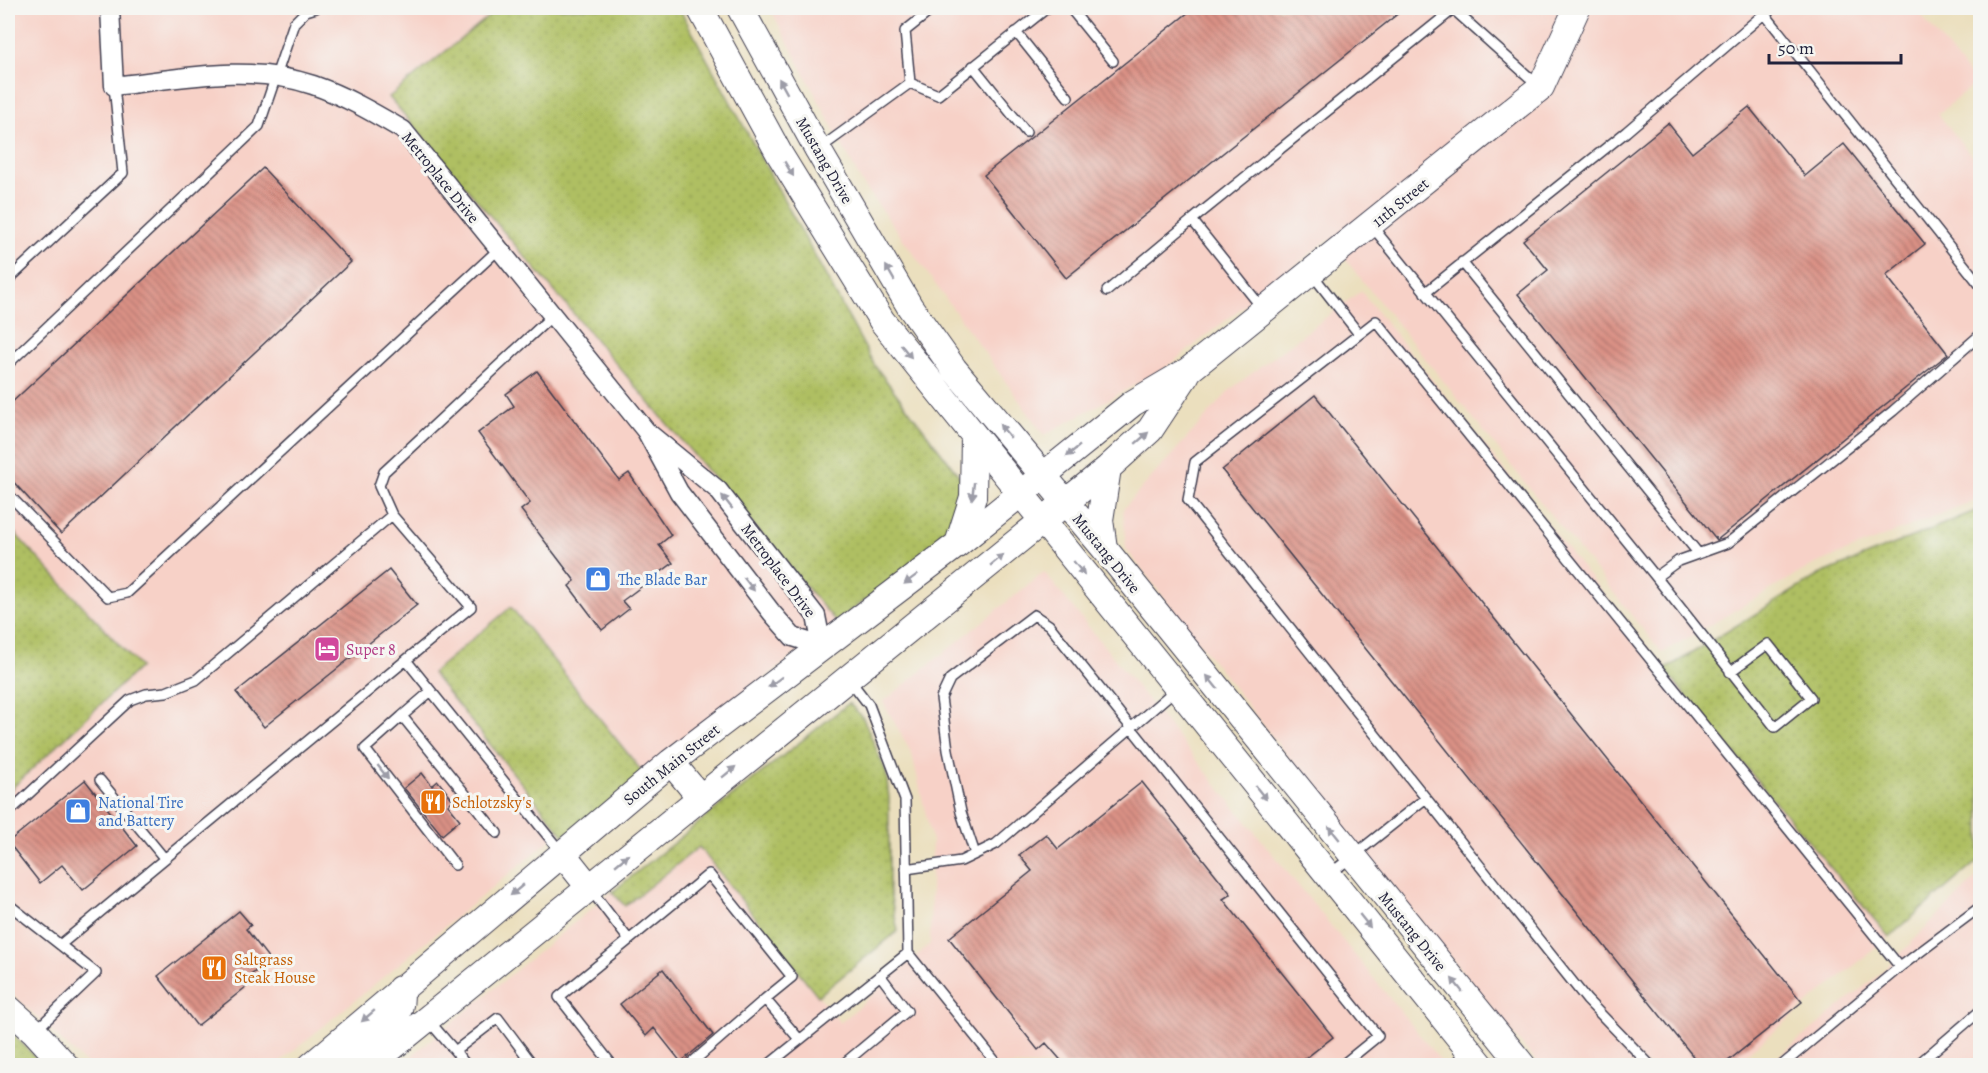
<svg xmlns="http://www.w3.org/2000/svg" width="1988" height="1073" font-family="Alegreya,serif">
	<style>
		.built { fill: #f7d1c7 }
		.grass { fill: url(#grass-dots); stroke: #68704e; stroke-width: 1.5 }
		.building { fill: url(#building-back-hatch) }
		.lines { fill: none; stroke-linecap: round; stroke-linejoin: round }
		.lane-casing { stroke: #403e4f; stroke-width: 12 }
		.street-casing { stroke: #403e4f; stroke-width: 21 }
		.secondary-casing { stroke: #403e4f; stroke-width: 28 }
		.lane { stroke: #fff; stroke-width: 9 }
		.street { stroke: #fff; stroke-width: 18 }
		.secondary { stroke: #fff; stroke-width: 26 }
		.oneway { fill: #9c9ca7 }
		.labels { text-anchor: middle; stroke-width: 6; stroke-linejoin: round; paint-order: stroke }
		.street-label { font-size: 16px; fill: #22223b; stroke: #f6f6f2 }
		.shop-label { font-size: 16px; fill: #366cbe; stroke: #f6f6f2; text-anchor: start }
		.hotel-label { font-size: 16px; fill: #b23c85; stroke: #f6f6f2; text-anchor: start }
		.food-label { font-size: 16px; fill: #c56008; stroke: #f6f6f2; text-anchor: start }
	</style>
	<defs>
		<pattern id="grass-dots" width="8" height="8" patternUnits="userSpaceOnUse" patternTransform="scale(1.5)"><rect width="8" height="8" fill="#afbf62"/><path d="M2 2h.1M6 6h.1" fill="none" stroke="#96a456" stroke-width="1.8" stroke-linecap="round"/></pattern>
		<pattern id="building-back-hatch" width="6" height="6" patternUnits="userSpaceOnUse" patternTransform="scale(1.5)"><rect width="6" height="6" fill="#da9185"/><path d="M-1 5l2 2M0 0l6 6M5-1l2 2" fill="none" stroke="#b0766e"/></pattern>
	</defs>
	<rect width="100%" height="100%" fill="#f6f6f2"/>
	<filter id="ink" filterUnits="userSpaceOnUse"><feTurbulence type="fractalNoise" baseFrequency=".0167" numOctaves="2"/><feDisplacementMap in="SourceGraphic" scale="12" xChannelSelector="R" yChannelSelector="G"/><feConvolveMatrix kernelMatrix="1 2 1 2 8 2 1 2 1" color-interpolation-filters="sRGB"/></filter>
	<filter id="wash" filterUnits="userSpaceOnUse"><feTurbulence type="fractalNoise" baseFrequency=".008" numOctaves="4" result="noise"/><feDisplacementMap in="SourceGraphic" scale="24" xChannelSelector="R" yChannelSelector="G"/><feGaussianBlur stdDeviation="1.35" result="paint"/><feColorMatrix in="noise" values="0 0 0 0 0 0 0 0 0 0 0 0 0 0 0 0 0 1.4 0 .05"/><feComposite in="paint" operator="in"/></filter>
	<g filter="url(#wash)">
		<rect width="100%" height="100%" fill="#ebdfbe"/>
		<path class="built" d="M8 8H499L389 98 836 622 644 774 511 607 432 673 560 832 276 1065H87L8 990V792L140 667 8 526Z
			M770 8H1915L1976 83 1938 114 1980 166V498L1813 565 1662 653 1329 239 1164 369 1044 435 861 181Z
			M1361 291 1664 670 1889 937 1733 1065H1539L1338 821 1126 549 1123 509 1231 389Z
			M1044 572 1444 1065 399 1066 612 892 625 906 699 846 840 1023 930 944 932 841 912 754 883 702Z
			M1980 874V1065L1767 1066 1882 972Z"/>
		<path class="grass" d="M499 8H679L875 366 961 478 946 539 836 622 389 97Z
			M1980 509V859L1889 937 1664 670 1819 575Z
			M8 526 140 667 8 792Z
			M511 607 644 774 565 837 432 673Z
			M849 703 863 718 886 772 889 798V889L898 931 818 996 699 847 625 906 612 892Z
			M8 1030 44 1065H8Z"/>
		<g id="blocks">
			<path class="building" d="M1194 8H1405L1066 278 984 175Z
				M1749 107 1805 176 1844 144 1925 244 1886 275 1948 354 1717 540 1518 294 1548 270 1523 240 1668 123 1692 153Z
				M263 168 351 262 61 534 8 476V406Z
				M537 371 619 480 629 473 671 535 659 545 673 563 622 601 629 609 602 630 569 586 575 581 521 510 530 503 478 433 514 406 506 394Z
				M1315 395 1802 1002 1723 1065H1700L1222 470Z
				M389 570 417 605 264 727 236 692Z
				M422 773 432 786 438 781 453 800 448 805 460 820 442 835 404 788Z
				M85 780 137 846 83 890 62 865 40 883 8 842Z
				M1142 782 1231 894 1223 899 1333 1037 1297 1065H1065L1046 1043 1038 1050 949 938 1032 871 1019 855 1046 834 1058 849Z
				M239 911 251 925 246 929 270 960 242 982 246 987 197 1026 158 976Z
				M663 969 713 1035 681 1062 654 1028 646 1036 620 1004Z"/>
		</g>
	</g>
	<g filter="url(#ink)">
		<use href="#blocks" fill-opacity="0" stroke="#403e4f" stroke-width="1.5"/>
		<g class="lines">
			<defs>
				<path id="lane" d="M1070 8 1113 61
					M1760 8 1980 285
					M1453 9 1539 86
					M1016 32 1068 97
					M973 66 1026 132
					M910 83 905 31 934 8
					M819 149 910 83 938 95 1047 8
					M1192 220 1455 8
					M1371 225 1656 577 1678 561 1728 543 1893 411 1980 335
					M1462 262 1698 553
					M1312 274 1359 334
					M8 280 123 173 114 86
					M1107 291 1192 220 1262 308
					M1425 293 1626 132 1765 13
					M8 364 259 126 294 23 306 11 316 8
					M8 494 108 597 127 593 499 249
					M392 515 471 607 406 660 560 851
					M1656 577 1775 727 1811 698 1768 644 1730 672
					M849 679 869 705 905 800 908 953 999 1066
					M431 691 402 716 497 833
					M402 716 365 749 455 865
					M100 780 164 858
					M8 813 130 700 146 694 166 692 196 680 392 515 379 486 384 472 552 316
					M975 854 961 812 948 750 941 698 950 679 1034 615 1049 625 1378 1036 1341 1066
					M906 869 961 861 996 844 1175 690
					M1330 874 1426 798
					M590 889 629 940 559 997 613 1066
					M8 904 96 973 36 1030
					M629 940 709 874 792 977 765 999 799 1039
					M60 945 406 660
					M429 1021 455 1051 498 1018 534 1066
					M455 1051 467 1066
					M688 1066 765 999
					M767 1066 908 953
					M841 1066 907 1011 880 975
					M1452 1066 1468 1052
					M1651 1066 1587 1000 1188 500 1195 462 1376 321 1900 967
					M1781 1066 1900 967 1980 907
					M1916 1066 1980 1011"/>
				<path id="street" d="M110 8 114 86C178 79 250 63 313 85 345 96 374 113 403 130L646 431 679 492 772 613 793 637 822 646 816 616 718 490 646 431"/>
				<path id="secondary" d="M700 8 780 155 882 321 1482 1066
					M740 8 818 150 910 307 954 369 1104 548 1523 1066
					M958 544 973 497 974 436
					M1104 548 1100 520 1108 468
					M671 762 699 796
					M562 853 589 887
					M8 1008 34 1031 66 1066
					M311 1066 671 762 958 544 1133 403 1189 370 1541 87 1577 8
					M344 1066C368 1045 407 1024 400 989
					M369 1066 1108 468 1150 430 1187 374"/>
			</defs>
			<use href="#lane" class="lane-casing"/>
			<use href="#street" class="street-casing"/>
			<use href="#secondary" class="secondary-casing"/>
			<use href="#lane" class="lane"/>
			<use href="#street" class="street"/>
			<use href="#secondary" class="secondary"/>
		</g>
		<defs><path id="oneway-solid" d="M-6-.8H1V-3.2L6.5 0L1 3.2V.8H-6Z" transform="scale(1.5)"/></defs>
		<g class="oneway">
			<use href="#oneway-solid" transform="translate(783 86) rotate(-119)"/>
			<use href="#oneway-solid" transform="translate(789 169) rotate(59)"/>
			<use href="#oneway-solid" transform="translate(890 273) rotate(-120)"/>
			<use href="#oneway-solid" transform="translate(906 351) rotate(51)"/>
			<use href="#oneway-solid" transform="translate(1005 431) rotate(-130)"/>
			<use href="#oneway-solid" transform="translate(1142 438) rotate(-41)"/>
			<use href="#oneway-solid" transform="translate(1073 451) rotate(141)"/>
			<use href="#oneway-solid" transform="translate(973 491) rotate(97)"/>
			<use href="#oneway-solid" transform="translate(727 502) rotate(-128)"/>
			<use href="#oneway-solid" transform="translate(997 560) rotate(-40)"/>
			<use href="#oneway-solid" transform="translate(1079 568) rotate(51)"/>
			<use href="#oneway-solid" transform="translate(911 579) rotate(143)"/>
			<use href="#oneway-solid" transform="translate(749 584) rotate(52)"/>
			<use href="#oneway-solid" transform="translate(775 682) rotate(143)"/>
			<use href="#oneway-solid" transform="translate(1212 682) rotate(-129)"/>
			<use href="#oneway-solid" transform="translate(383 772) rotate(52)"/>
			<use href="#oneway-solid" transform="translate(729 772) rotate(-39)"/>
			<use href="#oneway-solid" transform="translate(1261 793) rotate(51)"/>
			<use href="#oneway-solid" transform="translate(1334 833) rotate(-129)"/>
			<use href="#oneway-solid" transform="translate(622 860) rotate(-40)"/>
			<use href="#oneway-solid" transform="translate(517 890) rotate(140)"/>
			<use href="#oneway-solid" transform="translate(1365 921) rotate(51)"/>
			<use href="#oneway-solid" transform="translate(1457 985) rotate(-129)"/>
			<use href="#oneway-solid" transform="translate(368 1016) rotate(139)"/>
		</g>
	</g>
	<defs>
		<symbol id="shop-square" viewBox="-11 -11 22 22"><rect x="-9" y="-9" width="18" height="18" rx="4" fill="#3f7fe0" stroke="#f6f6f2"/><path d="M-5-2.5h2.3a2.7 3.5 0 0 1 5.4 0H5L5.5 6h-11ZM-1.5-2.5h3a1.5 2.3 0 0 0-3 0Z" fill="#fff"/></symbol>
		<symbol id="hotel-square" viewBox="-11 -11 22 22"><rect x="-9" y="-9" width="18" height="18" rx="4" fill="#d1479c" stroke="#f6f6f2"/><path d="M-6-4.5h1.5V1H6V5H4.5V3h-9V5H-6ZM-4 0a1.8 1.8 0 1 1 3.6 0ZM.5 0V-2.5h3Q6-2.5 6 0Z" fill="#fff"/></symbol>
		<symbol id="restaurant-square" viewBox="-11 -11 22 22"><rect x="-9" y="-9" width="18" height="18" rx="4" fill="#e8710a" stroke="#f6f6f2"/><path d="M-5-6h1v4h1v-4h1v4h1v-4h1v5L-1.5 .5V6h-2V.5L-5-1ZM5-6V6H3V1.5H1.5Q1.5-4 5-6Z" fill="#fff"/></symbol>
	</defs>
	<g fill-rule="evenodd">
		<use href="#shop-square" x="583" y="564" width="30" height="30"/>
		<use href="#hotel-square" x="312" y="634" width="30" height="30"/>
		<use href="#restaurant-square" x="418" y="787" width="30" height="30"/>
		<use href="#shop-square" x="63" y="796" width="30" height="30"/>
		<use href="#restaurant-square" x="199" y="953" width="30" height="30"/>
	</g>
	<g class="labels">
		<g class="street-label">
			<text transform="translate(825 160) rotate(60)" y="6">Mustang Drive</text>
			<text transform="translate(441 177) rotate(51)" y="6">Metroplace Drive</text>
			<text transform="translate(1400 202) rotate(-39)" y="6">11th Street</text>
			<text transform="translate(1107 553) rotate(51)" y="6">Mustang Drive</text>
			<text transform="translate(779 570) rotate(53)" y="6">Metroplace Drive</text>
			<text transform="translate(671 764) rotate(-39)" y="6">South Main Street</text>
			<text transform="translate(1413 931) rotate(51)" y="6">Mustang Drive</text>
		</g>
		<g class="shop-label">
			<text x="618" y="585">The Blade Bar</text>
			<text x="98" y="808">National Tire<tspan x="98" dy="18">and Battery</tspan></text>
		</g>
		<g class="hotel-label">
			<text x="346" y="655">Super 8</text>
		</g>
		<g class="food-label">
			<text x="452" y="808">Schlotzsky's</text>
			<text x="234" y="965">Saltgrass<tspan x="234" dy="18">Steak House</tspan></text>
		</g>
	</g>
	<rect width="1988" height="1073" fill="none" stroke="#f6f6f2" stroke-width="30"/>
	<path d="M1769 54v9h132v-9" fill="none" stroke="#22223b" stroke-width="3"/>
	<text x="1778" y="54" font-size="18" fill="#22223b" stroke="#f6f6f2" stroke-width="4.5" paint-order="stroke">50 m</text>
</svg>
